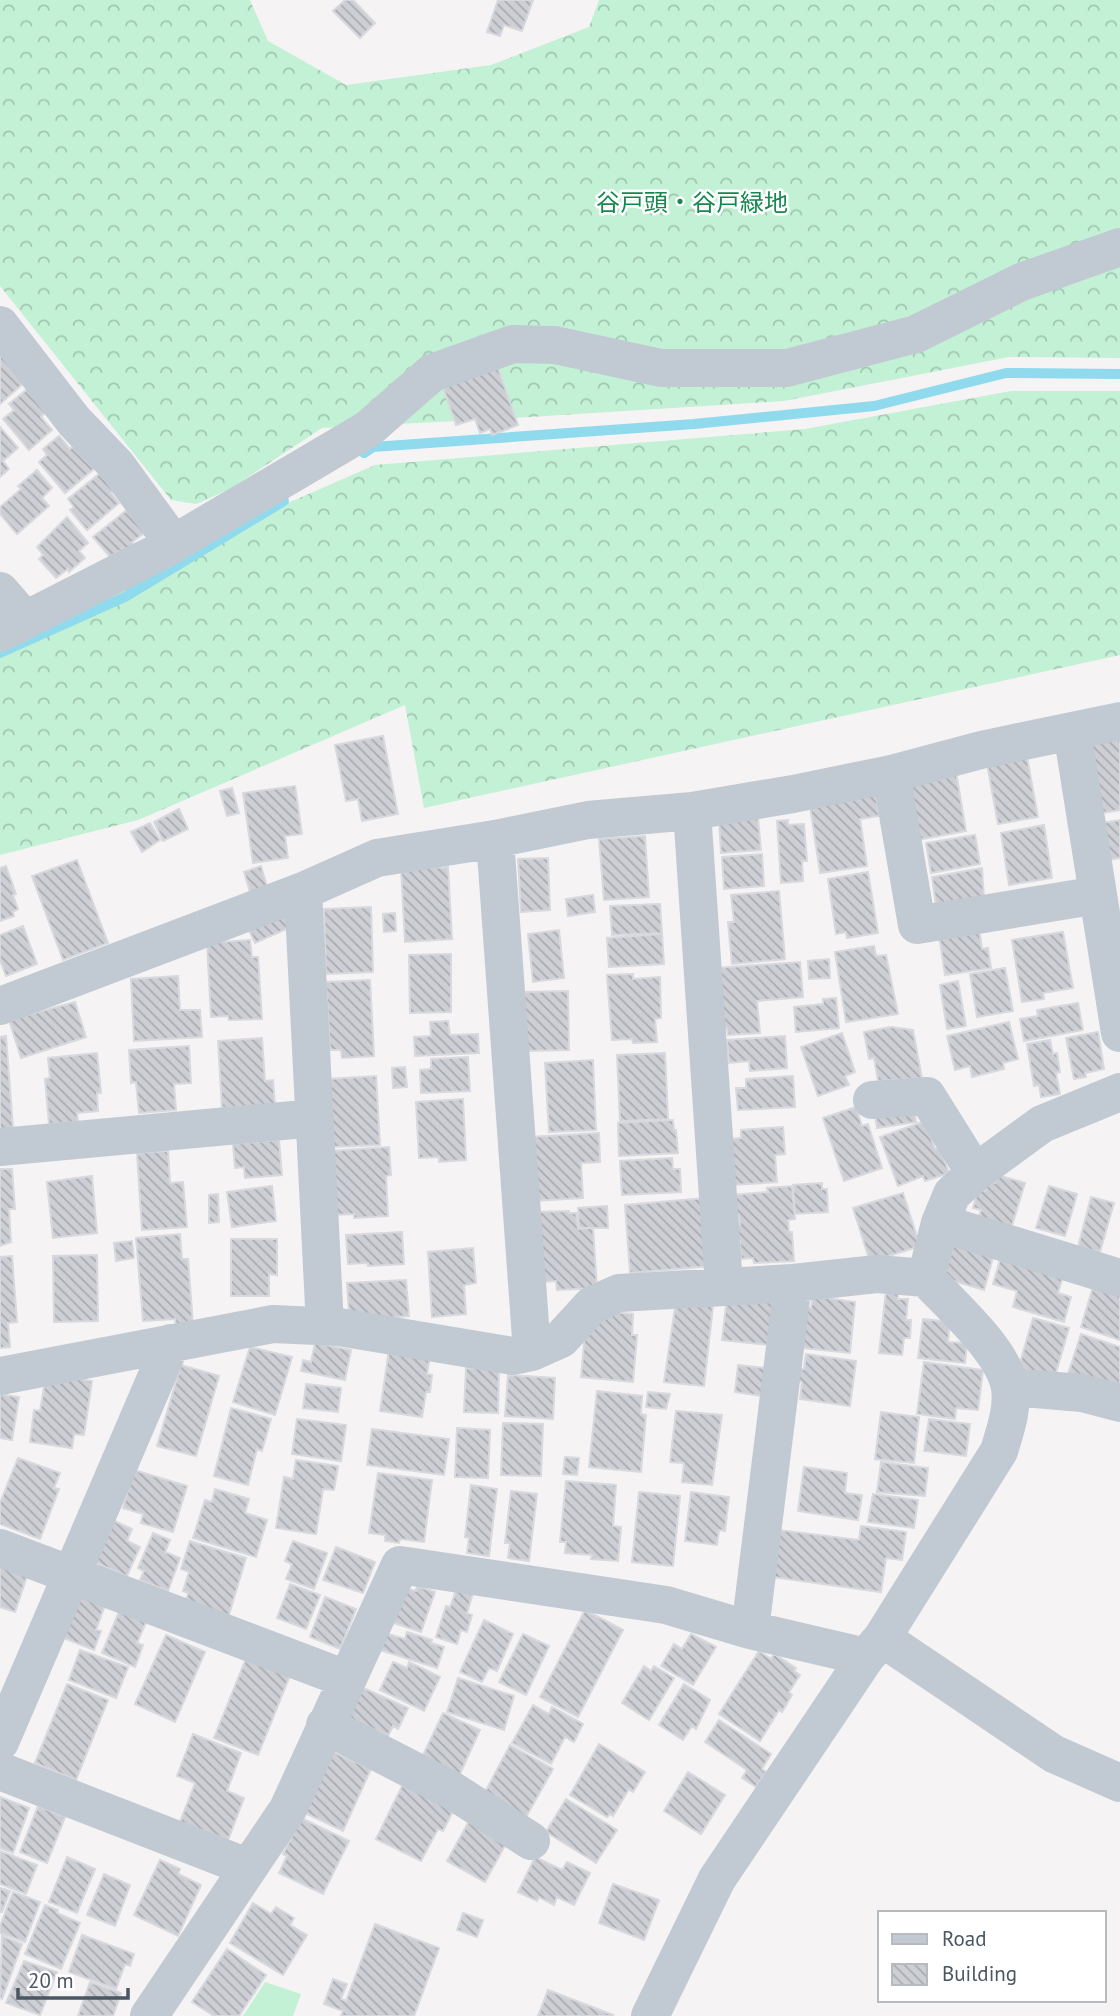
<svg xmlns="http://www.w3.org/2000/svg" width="1120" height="2016" font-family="'PT Sans','Noto Sans JP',sans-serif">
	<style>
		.forest { fill: url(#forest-crowns) }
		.park { fill: #c3f1d5 }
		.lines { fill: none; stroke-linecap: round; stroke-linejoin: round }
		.stream { stroke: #90daee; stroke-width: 10 }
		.building { fill: url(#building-back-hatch); stroke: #d7d9de; stroke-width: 2 }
		.minor { stroke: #c1cad2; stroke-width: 38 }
		.labels { text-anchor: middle; stroke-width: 5; stroke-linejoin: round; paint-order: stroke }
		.park-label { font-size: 24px; fill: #17864f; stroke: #fff }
	</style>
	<defs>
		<pattern id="forest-crowns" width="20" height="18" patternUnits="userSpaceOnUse" patternTransform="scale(1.75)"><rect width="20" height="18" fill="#c3f1d5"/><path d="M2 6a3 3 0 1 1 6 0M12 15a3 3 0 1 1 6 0" fill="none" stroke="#a0c6b0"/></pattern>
		<pattern id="building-back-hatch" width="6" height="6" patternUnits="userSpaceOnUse" patternTransform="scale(1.75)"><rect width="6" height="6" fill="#cdcfd5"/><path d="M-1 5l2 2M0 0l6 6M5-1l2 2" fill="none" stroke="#a8abb0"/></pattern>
	</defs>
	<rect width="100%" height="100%" fill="#f5f3f3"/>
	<path class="forest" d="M0 0H250L268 41 346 85 491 65 589 27 599 0H1120V358L1009 357 784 401 514 418 322 428 230 489 196 504 171 500 0 286Z
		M1011 391H1120V655L424 808 405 705 138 820 0 855V639L249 520 375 465 805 429Z"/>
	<path class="park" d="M265 1982 301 1994 293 2016H243Z"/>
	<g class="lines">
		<path class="stream" d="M364 453 373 447 694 424 874 406 1006 373 1120 374
			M0 653 125 597 284 501"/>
	</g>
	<path class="building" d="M345 0H353L375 23 360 38 333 11Z
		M498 0H533L522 31 504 25 500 36 487 32Z
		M0 352 25 382 0 404Z
		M498 368 518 425 492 435 490 429 480 433 475 419 456 425 443 387Z
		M30 387 49 409 41 417 52 430 29 450 3 419 14 410 9 404Z
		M0 427 18 448 3 461 9 469 0 477Z
		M59 436 70 449 75 444 95 468 65 493 39 462 47 455 43 449Z
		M37 470 52 488 42 498 49 506 17 534 0 514V507L21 489 18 486Z
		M104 470 118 488 111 493 119 503 87 530 70 510 74 507 68 499Z
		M132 506 150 529 132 542 137 547 124 558 119 551 110 557 93 537Z
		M67 517 88 543 79 551 85 558 69 572 68 569 56 578 39 559 43 555 37 547Z
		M1120 735V810L1101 813 1087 741Z
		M383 736 398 814 362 821 358 799 346 801 335 745Z
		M1027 757 1038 817 998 824 987 764Z
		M956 772 966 831 917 840 907 781Z
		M295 786 302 834 285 836 288 858 253 863 243 793Z
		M232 788 239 813 227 816 220 791Z
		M875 789 879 816 860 819 867 866 820 873 810 806Z
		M179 809 188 829 163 841 154 822Z
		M758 818 761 850 721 853 719 821Z
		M788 820V825L804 824 807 861H802L803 881 781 883 777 821Z
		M1120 820V858L1108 860 1102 823Z
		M150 823 160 840 142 852 131 832Z
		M1044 825 1052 878 1009 885 1001 833Z
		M975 835 980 864 931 873 926 843Z
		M645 836 649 897 604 900 599 839Z
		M762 854 764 886 724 889 722 857Z
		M548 858 550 910 521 912 518 859Z
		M77 860 108 943 63 960 32 876Z
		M6 866 16 894 13 895 18 909 13 912 14 916 0 921V868Z
		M261 866 267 886 250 892 244 872Z
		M448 867 452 939 405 942 401 869Z
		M982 868 984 898 936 906 932 877Z
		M868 872 878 933 847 938 846 932 836 934 828 879Z
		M779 891 785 959 732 964 728 922H734L731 895Z
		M593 895 595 912 568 916 566 899Z
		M660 904 662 933 612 935 610 906Z
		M371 907 373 972 326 974 324 909Z
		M285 910 291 927 255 943 247 926Z
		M395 913 396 931 384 932 383 914Z
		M23 926 37 964 6 976 0 960V935Z
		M979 928 982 949 988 948 991 968 945 975 939 935Z
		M559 930 564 978 533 982 528 934Z
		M1063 932 1073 988 1043 993 1044 999 1022 1002 1012 940Z
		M662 934 664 964 609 967 607 938Z
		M250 940 252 957H258L262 1019 229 1020 228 1016 211 1017 207 943Z
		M874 946 876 956 886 955 898 1014 846 1022 835 952Z
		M451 954V1012L410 1013 409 955Z
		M829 959 830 978 809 979 808 961Z
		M800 962 803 997 757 1001 760 1033 728 1035 727 1028 722 1029 716 968Z
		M1005 968 1013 1011 977 1017 970 974Z
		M633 974V979L660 977 661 1018 655 1019 657 1042 633 1043 632 1039 612 1040 607 975Z
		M178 976 180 1010H200L202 1037 134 1041 131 979Z
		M370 980 374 1056 342 1058 341 1050H330L326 982Z
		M958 981 966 1026 947 1029 940 985Z
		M568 991 569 1050 525 1051 524 992Z
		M836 998 839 1028 796 1032 794 1007 823 1004V999Z
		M75 1002 86 1037 21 1058 9 1020Z
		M1078 1003 1083 1030 1024 1041 1020 1019 1038 1016 1037 1010Z
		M448 1021 450 1035 478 1034 479 1053 415 1056 414 1037 431 1036 430 1022Z
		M1009 1022 1018 1059 1003 1063 1004 1069 972 1077 970 1066 955 1070 947 1036Z
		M891 1027 913 1030 922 1078 878 1081 874 1058 869 1059 864 1032Z
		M1098 1032 1104 1069 1085 1073 1086 1077 1074 1079 1066 1038Z
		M842 1033 855 1072 845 1076 849 1085 818 1096 801 1047Z
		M6 1036 13 1128 0 1129V1037Z
		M785 1036 787 1068 750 1071 749 1061 729 1063 727 1040Z
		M262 1038 265 1081 273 1080 275 1105 222 1108 218 1041Z
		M1050 1040 1053 1054 1057 1053 1060 1072 1056 1073 1060 1094 1041 1097 1039 1085 1034 1086 1027 1044Z
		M189 1046 191 1083 174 1084 176 1110 139 1113 136 1082 131 1083 129 1050Z
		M97 1053 101 1093H97L98 1111 77 1113 78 1122 49 1124 45 1079 50 1078 48 1058Z
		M665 1053 668 1119 620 1121 617 1055Z
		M468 1057 470 1091 421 1093 420 1070 431 1069V1059Z
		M593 1060 596 1130 549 1132 545 1063Z
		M405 1067 407 1087 393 1088 392 1068Z
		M376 1076 380 1145 332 1147 328 1079Z
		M793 1076 795 1107 738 1110 736 1088H746V1079Z
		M463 1099 466 1160 439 1162V1157L419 1158 416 1102Z
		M856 1107 862 1126 868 1124 882 1168 844 1181 823 1118Z
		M914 1108 916 1122 877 1128 875 1114Z
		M673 1120 674 1130H676L678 1153 619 1156 618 1123Z
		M925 1121 935 1149 940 1147 949 1173 925 1181 923 1176 898 1186 880 1137Z
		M783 1127 785 1154 775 1155 777 1182 733 1185 729 1139 741 1138V1130Z
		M599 1133 600 1162 581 1163 583 1198 533 1201 529 1137Z
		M279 1140 282 1175 245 1178 244 1167 235 1168 233 1144Z
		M389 1147 391 1175 386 1176 388 1216 354 1218V1214L335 1215 331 1151Z
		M168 1151 170 1183 183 1182 187 1227 142 1230 137 1153Z
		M672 1158 673 1169H680L681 1192 622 1195 620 1161Z
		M0 1169H12L15 1209H9L11 1242 0 1246Z
		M998 1175 1025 1183 1011 1229 978 1219 981 1210 973 1208 978 1189 985 1191 988 1181 995 1183Z
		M92 1176 97 1233 53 1238 47 1182Z
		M822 1183V1189H827L828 1212 795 1214 793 1185Z
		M272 1186 276 1221 232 1227 227 1192Z
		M792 1186 795 1219 788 1220 789 1232H792L794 1261 754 1263 753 1258 741 1259 740 1241H733L732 1226 740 1225 739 1214H735L733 1195 768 1192 767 1188Z
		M1049 1186 1077 1194 1065 1236 1036 1228Z
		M903 1193 920 1246 870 1262 853 1208Z
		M218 1194 219 1222 209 1223V1195Z
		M1091 1197 1114 1203 1100 1252 1078 1247Z
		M705 1198 711 1266 630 1273 625 1205Z
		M607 1206 608 1228H579L578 1208Z
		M569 1211V1213H576L578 1229 593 1228 597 1288 557 1290 556 1281 541 1282 537 1212Z
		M402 1232 404 1264 368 1266V1263L348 1264 346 1235Z
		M180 1234 182 1259H188L193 1324 176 1326 175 1319 143 1321 136 1238Z
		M231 1239H277V1275L269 1274V1296H231Z
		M955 1239 995 1250 984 1290 944 1278Z
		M132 1241 134 1258 116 1261 114 1243Z
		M473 1248 476 1283 464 1285 466 1314 432 1317 428 1252Z
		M1002 1253 1064 1273 1058 1293 1071 1297 1064 1322 1013 1307 1017 1291 993 1284Z
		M97 1255 98 1321 54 1322 53 1256Z
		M12 1256 17 1322 8 1323 10 1347 0 1348V1257Z
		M406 1280 409 1316 374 1319 349 1315 347 1283Z
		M1095 1280 1120 1287V1340L1081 1327Z
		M886 1291 898 1293V1299H908L906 1320H911L910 1338H904L902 1355 879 1353Z
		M775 1296 769 1345 722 1340 727 1297Z
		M813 1296 855 1302 850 1353 803 1348 807 1308H811Z
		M676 1301 713 1306 704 1386 664 1382Z
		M608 1312 633 1314 632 1335H637L633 1382 581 1377 585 1333Z
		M1033 1318 1069 1328 1053 1383 1017 1373Z
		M923 1319 950 1322 948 1342 967 1343 965 1363 918 1358Z
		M1081 1334 1120 1347V1390L1068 1374Z
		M315 1343 351 1350 345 1380 301 1371 303 1360 311 1362Z
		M250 1347 292 1357 275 1415 233 1402Z
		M389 1350 430 1356 427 1374 432 1375 430 1392H426L422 1417 380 1411Z
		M806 1354 856 1361 850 1406 800 1399 802 1382 797 1381 798 1369H804Z
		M924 1362 983 1370 978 1410 956 1408 955 1419 917 1414Z
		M181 1365 219 1376 196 1456 157 1446Z
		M738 1365 765 1368 762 1396 735 1392Z
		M466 1368 499 1369 498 1413 464 1412Z
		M508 1375 555 1378 553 1419 505 1416Z
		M59 1376 92 1381 84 1435 74 1434 72 1448 30 1442 34 1410 40 1411 45 1381Z
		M306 1384 341 1388 338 1412 303 1408Z
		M0 1390 6 1391 5 1395 19 1397 12 1440 0 1438Z
		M597 1391 642 1396 641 1414 646 1415 641 1472 589 1467Z
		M648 1392 670 1394 666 1409 646 1407Z
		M231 1408 271 1419 262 1451 257 1449 248 1485 214 1476Z
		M676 1411 722 1415 712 1485 682 1482 684 1463 670 1462Z
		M881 1412 919 1417 914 1463 875 1459Z
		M297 1419 346 1425 341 1461 292 1454Z
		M929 1419 970 1424 966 1456 924 1451Z
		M503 1423 543 1424 541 1476 501 1475Z
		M457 1428 490 1430 488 1478 455 1477Z
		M372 1429 449 1439 444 1475 367 1465Z
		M565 1457 579 1458 577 1475 563 1474Z
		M18 1458 60 1473 54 1488 59 1489 40 1539 0 1524V1503Z
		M296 1460 338 1466 334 1490 323 1489 316 1534 276 1528 284 1477 293 1479Z
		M881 1462 928 1468 925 1496 877 1492Z
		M804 1467 847 1473 845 1493 862 1495 858 1520 798 1511Z
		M134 1470 187 1486 173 1532 141 1523 143 1514 123 1508Z
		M378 1473 432 1480 424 1542 400 1539 399 1543 385 1541V1535L369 1533Z
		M566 1481 616 1485 613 1526 621 1527 618 1561 591 1559 592 1555 565 1553 566 1542H560Z
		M471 1485 497 1489 489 1556 467 1553 469 1538 465 1537Z
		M215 1489 249 1499 245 1513 267 1520 256 1557 193 1538 205 1500 212 1502Z
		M511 1491 537 1494 529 1561 508 1558 510 1543H505Z
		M639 1492 680 1496 673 1566 632 1562Z
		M691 1492 729 1497 725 1531 719 1530 717 1545 685 1541Z
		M873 1494 918 1500 914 1528 868 1522Z
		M110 1519 132 1529 127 1541 140 1547 127 1576 96 1563Z
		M861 1526 906 1532 902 1560 886 1558 881 1592 772 1577 779 1530 859 1540Z
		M153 1533 170 1540 165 1552 180 1558 168 1591 140 1580 144 1571 138 1568Z
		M190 1541 246 1558 228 1618 185 1605 188 1593 183 1591 189 1572 181 1569Z
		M293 1541 327 1553 314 1589 286 1579 292 1564 285 1561Z
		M336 1547 375 1562 363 1593 323 1580Z
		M0 1563 28 1573 15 1612 0 1607Z
		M290 1584 320 1595 306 1629 277 1618Z
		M417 1586 435 1592 421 1632 394 1623 402 1587 416 1591Z
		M457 1588 473 1593 467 1613 472 1615 467 1632 461 1630 457 1644 436 1637 446 1606 450 1607Z
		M76 1595 105 1605 96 1630 101 1631 94 1650 61 1637Z
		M325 1597 356 1609 340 1649 310 1637Z
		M120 1609 147 1620 137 1643 143 1645 135 1667 102 1653Z
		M585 1610 623 1630 578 1717 540 1697Z
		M484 1620 513 1634 497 1671 489 1668 482 1682 460 1672Z
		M407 1632 432 1640 431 1643 444 1647 437 1668 380 1650 385 1633 405 1639Z
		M523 1634 549 1646 526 1695 499 1682Z
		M691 1634 716 1647 693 1685 661 1666 674 1644 682 1649Z
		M166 1635 205 1652 175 1722 135 1704Z
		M80 1650 128 1667 116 1698 69 1680Z
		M759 1651 771 1659 774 1654 796 1668 794 1671 800 1675 789 1692 792 1695 782 1712 779 1710 760 1741 719 1714Z
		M247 1656 291 1673 258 1755 214 1738Z
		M393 1662 407 1668 409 1662 440 1677 424 1711 380 1690Z
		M644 1666 651 1671 654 1666 674 1678 649 1720 622 1703Z
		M458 1678 514 1696 504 1730 447 1712Z
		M67 1684 108 1700 76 1780 35 1763Z
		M684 1684 710 1700 696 1729 692 1726 683 1740 659 1725Z
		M359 1686 408 1708 398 1729 393 1726 388 1736 345 1716Z
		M533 1705 549 1714 552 1707 583 1724 574 1742 565 1737 551 1764 512 1743Z
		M443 1713 480 1730 459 1776 423 1755Z
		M719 1720 771 1754 762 1769 766 1772 756 1787 742 1778 747 1770 705 1742Z
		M193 1734 241 1753 227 1791 244 1798 228 1840 180 1822 195 1783 177 1776Z
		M599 1744 645 1772 633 1792 629 1789 613 1816 610 1814 607 1817 570 1795Z
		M510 1745 553 1769 525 1819 483 1796Z
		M333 1752 371 1769 343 1831 305 1813Z
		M688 1772 725 1795 701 1834 664 1811Z
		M403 1784 454 1809 443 1831 438 1829 421 1861 376 1839Z
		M0 1797 29 1808 13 1853 0 1848Z
		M566 1799 617 1830 596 1863 546 1832Z
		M38 1806 65 1817 47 1863 20 1852Z
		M301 1818 349 1841 323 1894 279 1873 287 1856 283 1854Z
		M469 1821 507 1842 485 1882 447 1861Z
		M0 1851 37 1865 26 1894 0 1884Z
		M67 1857 95 1869 77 1913 49 1902Z
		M535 1857 562 1870 567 1862 590 1873 574 1905 557 1897 554 1905 539 1897 537 1901 518 1892Z
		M160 1860 180 1869 178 1874 201 1885 178 1936 134 1915Z
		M104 1874 130 1885 115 1926 87 1915Z
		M613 1884 659 1900 644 1940 599 1923Z
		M0 1888 10 1891 2 1912H0Z
		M13 1892 40 1902 25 1942 0 1933V1926Z
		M253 1903 271 1914 276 1907 294 1918 290 1925 307 1935 283 1975 230 1943Z
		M45 1905 58 1910 57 1913 80 1923 61 1969 25 1954Z
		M463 1913 483 1920 477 1937 457 1930Z
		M375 1924 439 1948 414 2016H341L343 2011 324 2004 333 1979 347 1984 341 1999 346 2001Z
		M82 1935 134 1954 130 1966 125 1964 116 1989 69 1972Z
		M2 1936 22 1944 2 1999 0 1998Z
		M227 1949 266 1975 239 2016H214L192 2002Z
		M24 1961 57 1972 40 2015 6 2003Z
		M90 1982 121 1993 113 2016H78Z
		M548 1990 613 2015 612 2016H538Z"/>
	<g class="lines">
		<path class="minor" d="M0 325 74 421 117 466 174 544
			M0 591 25 620
			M0 633 161 551 368 429 432 373 513 344 555 345 661 368H787L916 334 1021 282 1120 247
			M1072 731 1120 1033
			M891 774 917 925 1098 895
			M692 811 724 1286
			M495 839 532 1352
			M303 891 325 1326
			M0 1006 303 891 377 858 495 839 588 820 692 811 793 794 891 774 981 750 1120 721
			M872 1100 927 1096 975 1173
			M0 1147 315 1118
			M940 1223 1120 1278
			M0 1376 273 1324 339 1327 513 1356 532 1352 561 1339 592 1305 619 1293 793 1283 877 1274 926 1278 940 1223 952 1194 975 1173 1042 1124 1120 1092
			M1010 1387 1082 1393 1120 1403
			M0 1548 346 1679
			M750 1630 793 1283
			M882 1638 1054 1754 1120 1783
			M325 1725 453 1791 531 1841
			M0 1742 171 1343
			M0 1771 247 1867
			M149 2016 288 1809 400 1565 666 1605 750 1630 866 1657
			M650 2016 717 1879 866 1657 882 1638 999 1451C1005 1431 1013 1409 1010 1388 1004 1351 951 1305 926 1278"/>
	</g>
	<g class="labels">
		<g class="park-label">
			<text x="692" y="211">谷戸頭・谷戸緑地</text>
		</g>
	</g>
	<rect x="878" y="1911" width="228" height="91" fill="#ffffff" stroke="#b7bbc0" stroke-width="2"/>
	<rect x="892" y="1934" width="35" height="10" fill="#c1cad2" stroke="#b7bbc0" stroke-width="2"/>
	<text x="942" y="1946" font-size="21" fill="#4a5661">Road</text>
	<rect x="892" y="1964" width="35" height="21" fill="url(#building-back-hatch)" stroke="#b7bbc0" stroke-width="2"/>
	<text x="942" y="1981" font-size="21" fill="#4a5661">Building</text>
	<path d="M18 1988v10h110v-10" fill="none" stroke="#4a5661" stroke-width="3.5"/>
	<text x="28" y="1988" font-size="21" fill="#4a5661" stroke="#ffffff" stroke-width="5" paint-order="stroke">20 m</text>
</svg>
